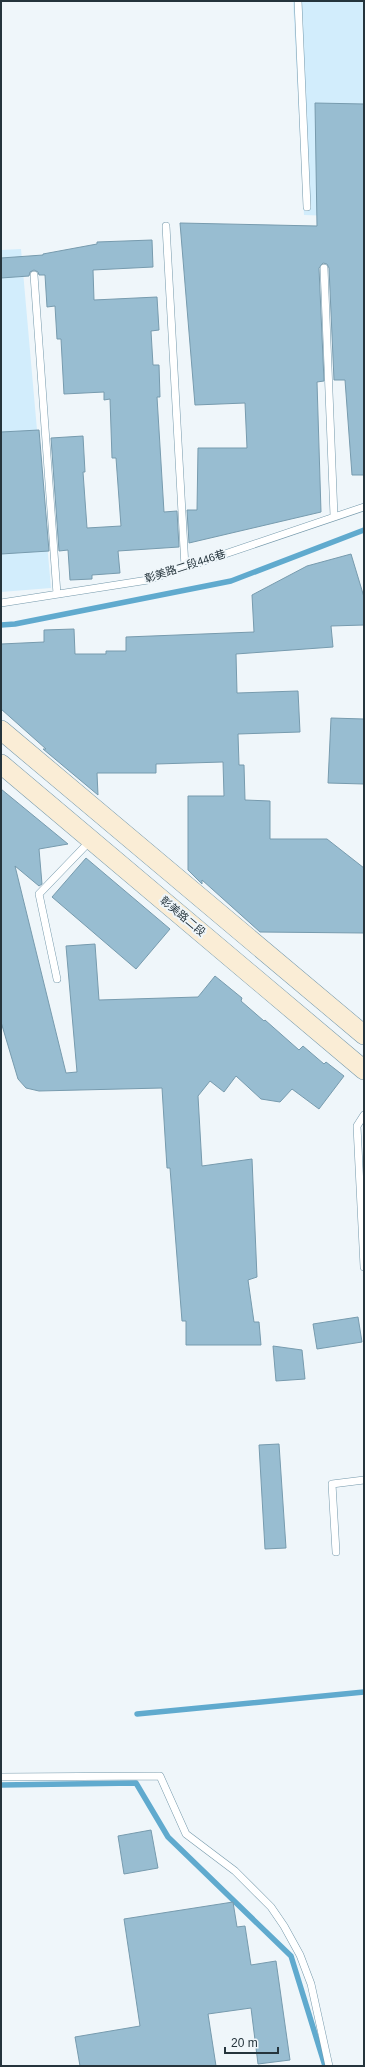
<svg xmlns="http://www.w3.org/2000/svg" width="365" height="2067" font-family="Arial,'Noto Sans TC',sans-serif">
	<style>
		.built { fill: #d2edfc }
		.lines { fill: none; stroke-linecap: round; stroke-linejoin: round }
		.stream { stroke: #60aace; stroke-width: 5.5 }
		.building { fill: #98bdd1; stroke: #779bae }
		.service-casing { stroke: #7599ab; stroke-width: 8 }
		.secondary-casing { stroke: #7599ab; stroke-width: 20 }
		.service { stroke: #fff; stroke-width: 7 }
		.secondary { stroke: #faedd6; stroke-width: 19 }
		.labels { text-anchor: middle; stroke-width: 4; stroke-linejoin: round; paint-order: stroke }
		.street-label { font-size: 11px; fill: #25343c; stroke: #eff6fa }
	</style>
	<rect width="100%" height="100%" fill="#eff6fa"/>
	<path class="built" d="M293 1H364V217L304 215Z
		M21 249 51 588 1 592V250Z"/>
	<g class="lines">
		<path class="stream" d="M1 625 15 624 231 581 364 530
			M137 1714 364 1692
			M1 1785 136 1783 168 1837 291 1956 325 2066"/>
	</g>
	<path class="building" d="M315 103 364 104V475H352L345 380H334L329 268 327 264 323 263 319 268 324 381 317 382 321 512 189 543 187 510H197L198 448H247L245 403 195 405 180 223 317 226Z
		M152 240 153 267 93 270 94 300 157 297 159 330 151 331 153 365H159L160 397H157L164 512 177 511 179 547 118 551 120 573 92 575V579L70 580 68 550 59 551 51 438 83 436 85 472H83L87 528 121 526 116 458H112L110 399 104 400V392L64 394 61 339H57L55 306 47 307 45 275H39L38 272 34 270 30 272 29 276 1 278V258L43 255V254L97 244V242Z
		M39 430 49 551 1 554V432Z
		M351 554 364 597V625L331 626 333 647 236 654 237 693 298 691 300 732 238 734 239 765H244L245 800 270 801V839H327L364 868V933L260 932 202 880V884L188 870V796H224L223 762 156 764V773H97L98 795 43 749H46L1 709V644L44 642V630L74 629 75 654H106V651H126V637L254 632 252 595 307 566Z
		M331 718 364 719V784L328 783Z
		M1 789 68 844 39 849 42 884 39 886 15 866 66 1073 77 1072 66 946 95 944 99 1000 198 997 215 976 242 998 241 1001 264 1021 265 1020 299 1050 303 1046 324 1064 326 1062 344 1076 319 1109 292 1089 280 1102 261 1099 236 1076 224 1092 210 1081 198 1096 202 1166 252 1159 257 1277 248 1280 254 1322H259L261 1345H186V1321H182L170 1168H167L162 1088 39 1091 26 1088 18 1079 1 1022Z
		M86 858 170 929 136 969 52 897Z
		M358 1317 362 1342 317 1349 313 1324Z
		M273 1346 302 1350 305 1379 276 1381Z
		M279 1444 286 1548 265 1549 259 1445Z
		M151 1830 158 1868 124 1874 118 1836Z
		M233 1902 237 1927 245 1926 251 1965 276 1961 290 2060 258 2064 251 2008 208 2014 216 2066H80L75 2037 140 2026 124 1919Z"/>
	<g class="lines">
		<defs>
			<path id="service" d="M298 1 307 207
				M166 226 185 567
				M324 268 334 516
				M34 275 57 594
				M1 603 148 580 364 507
				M57 979 39 894 91 840
				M364 1115 357 1126 364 1267
				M336 1552 332 1484 364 1480
				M1 1777 160 1776 186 1834 235 1871 271 1907 284 1926 300 1955 311 1984 329 2066"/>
			<path id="secondary" d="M1 730 364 1035
				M1 764 364 1070"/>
		</defs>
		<use href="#service" class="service-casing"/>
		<use href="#secondary" class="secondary-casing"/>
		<use href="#service" class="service"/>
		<use href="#secondary" class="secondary"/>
	</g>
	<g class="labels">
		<g class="street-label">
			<text transform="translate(185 566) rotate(-18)" y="4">彰美路二段446巷</text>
			<text transform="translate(183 916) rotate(40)" y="4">彰美路二段</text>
		</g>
	</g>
	<rect width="365" height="2067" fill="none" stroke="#25343c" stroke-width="4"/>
	<path d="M225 2047v6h53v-6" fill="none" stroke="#25343c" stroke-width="2"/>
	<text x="231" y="2047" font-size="12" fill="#25343c" stroke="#eff6fa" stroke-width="3" paint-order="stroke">20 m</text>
</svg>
